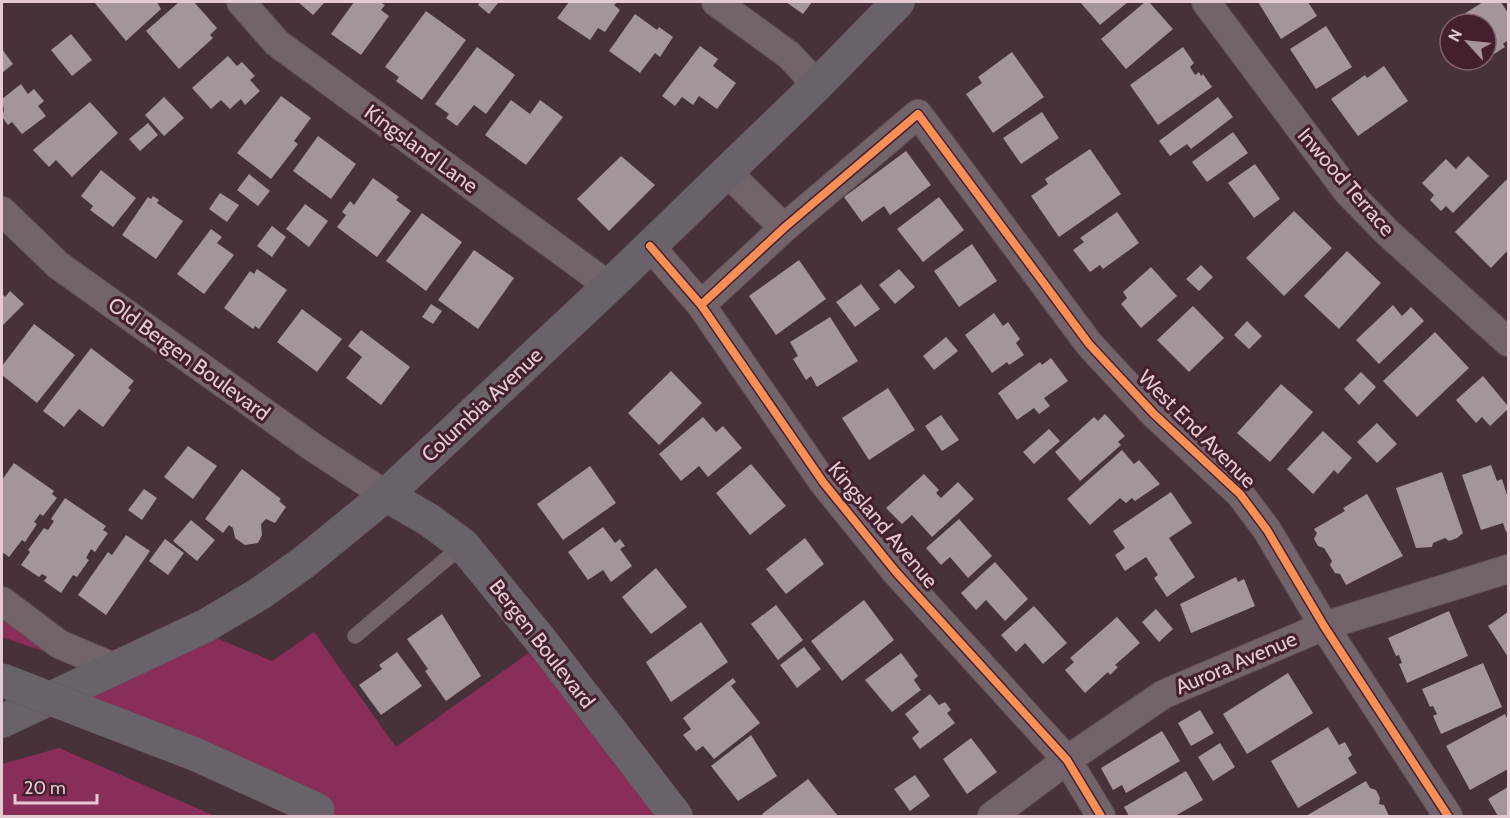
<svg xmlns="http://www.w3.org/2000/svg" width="1510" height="818" font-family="Cabin,sans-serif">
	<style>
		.green { fill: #892e59 }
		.building { fill: #a4959b }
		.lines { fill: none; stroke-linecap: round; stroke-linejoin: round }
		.lane-casing { stroke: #635057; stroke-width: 16 }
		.street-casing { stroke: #635057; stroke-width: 30 }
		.primary-casing { stroke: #635057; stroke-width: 34 }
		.lane { stroke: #73636a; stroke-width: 15 }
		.street { stroke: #73636a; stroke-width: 28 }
		.primary { stroke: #6a626a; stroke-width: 33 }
		.primary-bridge-casing { stroke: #635057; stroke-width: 34; stroke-linecap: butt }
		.primary-bridge { stroke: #6a626a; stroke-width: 33 }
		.cycleway-casing { stroke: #441f2f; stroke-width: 11 }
		.cycleway { stroke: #f78f57; stroke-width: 8 }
		.labels { text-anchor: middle; stroke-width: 6; stroke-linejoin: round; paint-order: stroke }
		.street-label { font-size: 21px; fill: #e3cad3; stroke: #441f2f }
	</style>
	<rect width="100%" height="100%" fill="#47313a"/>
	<path class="green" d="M2 617 55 655 2 637Z
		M197 630 272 661 314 632 396 747 543 643 676 816H332L50 699Z
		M59 748 215 816H2V764Z"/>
	<path class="building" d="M94 2H157L161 9 126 41Z
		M179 2H194L217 28 210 35 213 38 179 69 146 31Z
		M298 2H325L313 15Z
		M354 2H380L385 5 381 10 389 16 361 55 331 34Z
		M480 2H499L489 14 478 5Z
		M569 2H617L614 5 620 10 605 32 598 28 590 40 557 18Z
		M786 2H812L803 14Z
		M1080 2H1128L1100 25Z
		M1145 2H1149L1173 29 1126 69 1101 39Z
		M1258 2H1308L1317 16 1281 39Z
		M1483 2H1501L1508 13V40L1503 44 1505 47 1488 58 1486 24H1450V34L1445 26Z
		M426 11 466 40 422 100 396 81 399 77 385 67Z
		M635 14 657 30 659 27 673 37 660 57 655 53 640 73 609 51Z
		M1326 26 1352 67 1316 89 1290 49Z
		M71 34 92 60 72 76 51 50Z
		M700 46 718 59 713 66 736 83 717 109 699 96 693 105 682 97 675 106 662 96Z
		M477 47 515 75 486 114 474 105 457 126 446 118 449 114 435 104Z
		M1183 47 1194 63 1190 67 1195 75 1199 72 1201 76 1203 74 1212 87 1158 125 1130 85Z
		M2 49 13 64 2 73Z
		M1012 52 1044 97 993 133 966 94 982 83 978 77Z
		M228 56 237 66 242 62 255 76 250 80 260 91 245 105 241 99 230 109 221 100 211 109 192 88Z
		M1384 66 1408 101 1358 136 1331 99 1365 75 1367 78Z
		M21 84 28 94 34 89 44 101 38 106 46 116 22 134 12 122 8 125 2 117 4 110 2 99Z
		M281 96 311 118 294 141 298 144 271 179 237 153Z
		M164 97 184 118 164 136 145 115Z
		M1218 97 1233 117 1191 149 1187 144 1170 156 1159 141Z
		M511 100 530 114 540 100 563 117 526 165 485 135Z
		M90 102 118 133 72 177 56 160 49 167 33 150Z
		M1042 112 1059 138 1021 164 1003 138Z
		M148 123 158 135 140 151 129 139Z
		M1233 132 1248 153 1207 182 1192 162Z
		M318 136 356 164 331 199 293 171Z
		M1090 149 1121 194 1059 237 1031 196 1048 184 1045 179Z
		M906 151 931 185 890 215 884 206 862 222 844 197Z
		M621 156 655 185 609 231 577 199Z
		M1468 156 1489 176 1453 213 1446 206 1441 211 1430 200 1434 195 1422 183 1446 159 1456 169Z
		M1255 164 1280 199 1254 218 1228 183Z
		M101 170 136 198 113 227 90 210 93 206 81 196Z
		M249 174 270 191 258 206 237 190Z
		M373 178 399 197 396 200 411 211 377 257 337 227 346 215 342 212 350 201 354 205Z
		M1506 180 1508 182V250L1491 268 1455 232Z
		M220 193 239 205 227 222 209 209Z
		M153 196 159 200 157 203 183 221 156 259 122 235 148 197 151 199Z
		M939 197 964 230 923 262 897 229Z
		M305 204 328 221 309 247 286 229Z
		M1294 211 1332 248 1284 296 1246 258Z
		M1117 212 1139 243 1103 269 1100 265 1090 272 1073 250 1084 242 1080 238Z
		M422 213 462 242 426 291 386 261Z
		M272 226 286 237 272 257 257 246Z
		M211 229 222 237 217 243 234 255 204 294 177 274Z
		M972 244 997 281 959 307 934 271Z
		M474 250 514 278 478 329 438 300Z
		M1347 251 1381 283 1339 329 1304 296Z
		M799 260 826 299 776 335 749 296Z
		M1201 265 1213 277 1199 291 1186 279Z
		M1151 267 1177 296 1141 328 1121 304 1127 298 1123 292Z
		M257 269 287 290 259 329 255 326 253 329 224 308 250 271 254 274Z
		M899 269 915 287 895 304 879 285Z
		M861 284 880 309 855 327 836 302Z
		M10 291 24 304 2 326V293L5 297Z
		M431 304 442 311 433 324 422 317Z
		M1393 305 1402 316 1411 307 1424 321 1379 364 1356 340Z
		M1193 306 1224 338 1189 372 1157 340Z
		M302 309 342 339 317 372 277 342Z
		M994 313 1003 326 1008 322 1020 339 1016 343 1024 355 1009 365 1007 362 992 373 965 335Z
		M830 317 858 361 817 387 811 376 806 380 793 359 798 356 790 342Z
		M1247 321 1262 336 1249 349 1234 335Z
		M34 324 75 355 37 403 2 375V366Z
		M361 330 410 367 381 405 346 378 362 357 348 346Z
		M1435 332 1469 368 1417 417 1383 381Z
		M946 337 958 351 934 370 923 356Z
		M91 348 134 381 128 388 131 390 103 427 79 409 64 427 43 411Z
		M1051 358 1068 381 1044 398 1050 406 1039 414 1034 408 1017 420 998 393 1040 362 1042 365Z
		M671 371 702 403 659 445 628 413Z
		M1361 372 1376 387 1359 405 1344 389Z
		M1483 376 1508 406V409L1490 426 1482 417 1476 423 1456 400Z
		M1281 384 1313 412 1270 462 1237 433Z
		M888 388 915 430 869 460 842 418Z
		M1105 414 1125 436 1118 442 1121 445 1080 481 1055 452 1094 417 1098 421Z
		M941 415 959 440 942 451 925 426Z
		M703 417 716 432 723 426 742 448 708 477 699 466 681 481 659 454Z
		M1377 423 1397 444 1377 463 1357 442Z
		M1049 429 1060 441 1034 464 1023 452Z
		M1323 431 1352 458 1338 474 1334 470 1313 494 1287 469Z
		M188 446 217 466 193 499 164 477Z
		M1122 450 1134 464 1139 460 1160 484 1135 501 1132 498 1126 503 1120 498 1090 525 1067 499Z
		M14 463 54 491 52 494 57 498 43 516 40 514 34 522 37 524 25 542 22 540 9 557 2 552V480Z
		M751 464 786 506 750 535 716 493Z
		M1491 465 1497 481 1502 479 1508 498V531L1506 532 1503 523 1481 530 1462 475Z
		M590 466 616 503 563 540 537 504Z
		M242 469 281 499 279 501 286 507 275 523 266 519 261 524 262 535 258 543 245 545 235 538 233 528 229 525 223 533 205 519Z
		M1442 472 1463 533 1457 538 1449 541 1445 538 1433 543 1432 547 1416 548 1396 488Z
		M924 474 939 490 936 493 941 498 958 482 974 499 932 537 912 515 902 524 886 508Z
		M144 489 157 498 142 520 128 510Z
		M1171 492 1192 523 1169 538 1195 577 1167 597 1154 578 1158 575 1146 557 1125 571 1115 555 1125 548 1113 531Z
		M1367 494 1403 556 1346 585 1340 574 1335 573 1330 565 1332 561 1324 548 1318 546 1314 539 1317 533 1314 529 1345 511 1343 508Z
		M65 498 106 526 103 530 108 533 95 552 91 549 86 558 89 560 77 577 73 575 61 593 44 581 47 577 42 574 39 577 21 565 30 552 28 550 44 528 48 530 54 521 51 519Z
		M959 519 992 556 968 578 950 557 941 565 926 548Z
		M191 520 215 540 197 561 173 541Z
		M603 527 615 543 620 539 625 546 620 549 632 566 611 582 603 570 588 580 568 552Z
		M126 535 150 551 106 615 78 595 108 552 112 555Z
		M805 538 824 564 786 594 766 569Z
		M165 539 184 553 168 575 149 561Z
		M995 562 1028 599 1005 621 986 600 976 610 961 593Z
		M656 568 687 607 651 634 622 597Z
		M1236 577 1238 582 1244 579 1255 606 1191 633 1180 604Z
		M864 600 894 640 842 681 811 641Z
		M776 605 803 640 778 660 751 624Z
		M1034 606 1067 643 1043 664 1025 643 1016 652 1001 635Z
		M1156 609 1173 629 1159 642 1142 622Z
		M1449 611 1468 656 1407 683 1399 664 1402 663 1399 655 1396 656 1388 638Z
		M1508 612V657L1488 626Z
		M442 614 481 676 446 701 425 671 428 669 407 639Z
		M1117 617 1140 643 1115 665 1118 667 1110 675 1108 672 1085 693 1065 670 1074 662 1070 658Z
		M701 622 728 662 671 702 646 662Z
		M804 647 821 669 797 688 780 665Z
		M397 652 422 686 381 715 359 685 382 669 379 665Z
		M901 653 918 676 914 680 921 690 892 712 865 680Z
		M1483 663 1502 707 1441 734 1433 716 1437 714 1433 706 1430 707 1422 689Z
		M1288 673 1313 713 1247 754 1223 714Z
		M733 678 736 682 731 686 760 723 714 759 703 746 696 751 683 735 691 729 683 718Z
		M930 694 939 705 945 702 951 710 947 713 955 723 920 749 912 738 919 732 905 714Z
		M1200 710 1214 733 1191 746 1178 723Z
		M1505 714 1508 720V769L1470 790 1446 746Z
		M1328 727 1339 745 1345 742 1352 755 1348 758 1357 773 1298 808 1271 761Z
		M1162 731 1180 761 1126 793 1122 785 1113 790 1101 768Z
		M751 735 777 776 738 801 711 766Z
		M971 738 997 772 967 794 943 759Z
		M1220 743 1235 767 1213 781 1198 757Z
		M1186 771 1203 800 1175 816H1129L1124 807Z
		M915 775 930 796 910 811 894 789Z
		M808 779 838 816H764L762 814Z
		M1366 781 1370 788 1376 790 1380 798 1379 804 1384 805 1389 816H1306Z
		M1508 787V816H1498L1488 799Z"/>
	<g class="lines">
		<defs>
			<path id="lane" d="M355 636 463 545"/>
			<path id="street" d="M241 2 277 43 609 286
				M716 2 789 55 817 85
				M1206 2 1347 191 1387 232 1508 342
				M726 171 784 228
				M2 211 58 265 314 448 386 495
				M650 246 701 305 823 482 896 572 1067 760 1101 816
				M701 305 784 228 918 114 1089 344 1154 414 1240 494 1267 530 1324 626 1448 816
				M2 601 59 644 118 669
				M992 816 1067 760 1164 694 1324 626 1508 569"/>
			<path id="primary" d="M386 495 429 520 463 545 543 643 676 816
				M2 721 205 626 259 594 303 563 386 495 609 286 817 85 898 2"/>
		</defs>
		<use href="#lane" class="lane-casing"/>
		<use href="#street" class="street-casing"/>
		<use href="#primary" class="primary-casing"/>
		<use href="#lane" class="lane"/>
		<use href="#street" class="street"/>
		<use href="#primary" class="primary"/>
		<defs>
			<path id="primary-bridge" d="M2 680 197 755 318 810"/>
		</defs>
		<use href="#primary-bridge" class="primary-bridge-casing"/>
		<use href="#primary-bridge" class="primary-bridge"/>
		<defs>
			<path id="cycleway" d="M650 246 701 305 823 482 896 572 1067 760 1101 816
				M701 305 784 228 918 114 1089 344 1154 414 1240 494 1267 530 1324 626 1448 816"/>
		</defs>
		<use href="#cycleway" class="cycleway-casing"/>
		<use href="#cycleway" class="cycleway"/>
	</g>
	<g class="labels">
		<g class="street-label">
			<text transform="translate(421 149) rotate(36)" y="7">Kingsland Lane</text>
			<text transform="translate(1346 182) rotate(49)" y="7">Inwood Terrace</text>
			<text transform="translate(189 359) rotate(36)" y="7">Old Bergen Boulevard</text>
			<text transform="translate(482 405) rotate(-43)" y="7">Columbia Avenue</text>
			<text transform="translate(1197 429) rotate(45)" y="7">West End Avenue</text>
			<text transform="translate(883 525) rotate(50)" y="7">Kingsland Avenue</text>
			<text transform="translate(542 644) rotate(52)" y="7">Bergen Boulevard</text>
			<text transform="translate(1236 663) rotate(-23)" y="7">Aurora Avenue</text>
		</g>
	</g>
	<rect width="1510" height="818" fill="none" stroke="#e3cad3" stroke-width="6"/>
	<g transform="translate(1468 42) rotate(297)"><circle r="28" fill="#441f2f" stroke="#846371" stroke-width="1.5"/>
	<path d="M0-4.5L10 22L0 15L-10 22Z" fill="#ac949d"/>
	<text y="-9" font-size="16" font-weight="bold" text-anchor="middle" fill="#e3cad3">N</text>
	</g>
	<path d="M15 794v9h82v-9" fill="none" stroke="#e3cad3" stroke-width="3"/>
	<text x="24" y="794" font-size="18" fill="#e3cad3" stroke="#441f2f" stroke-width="4.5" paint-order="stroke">20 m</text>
</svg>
